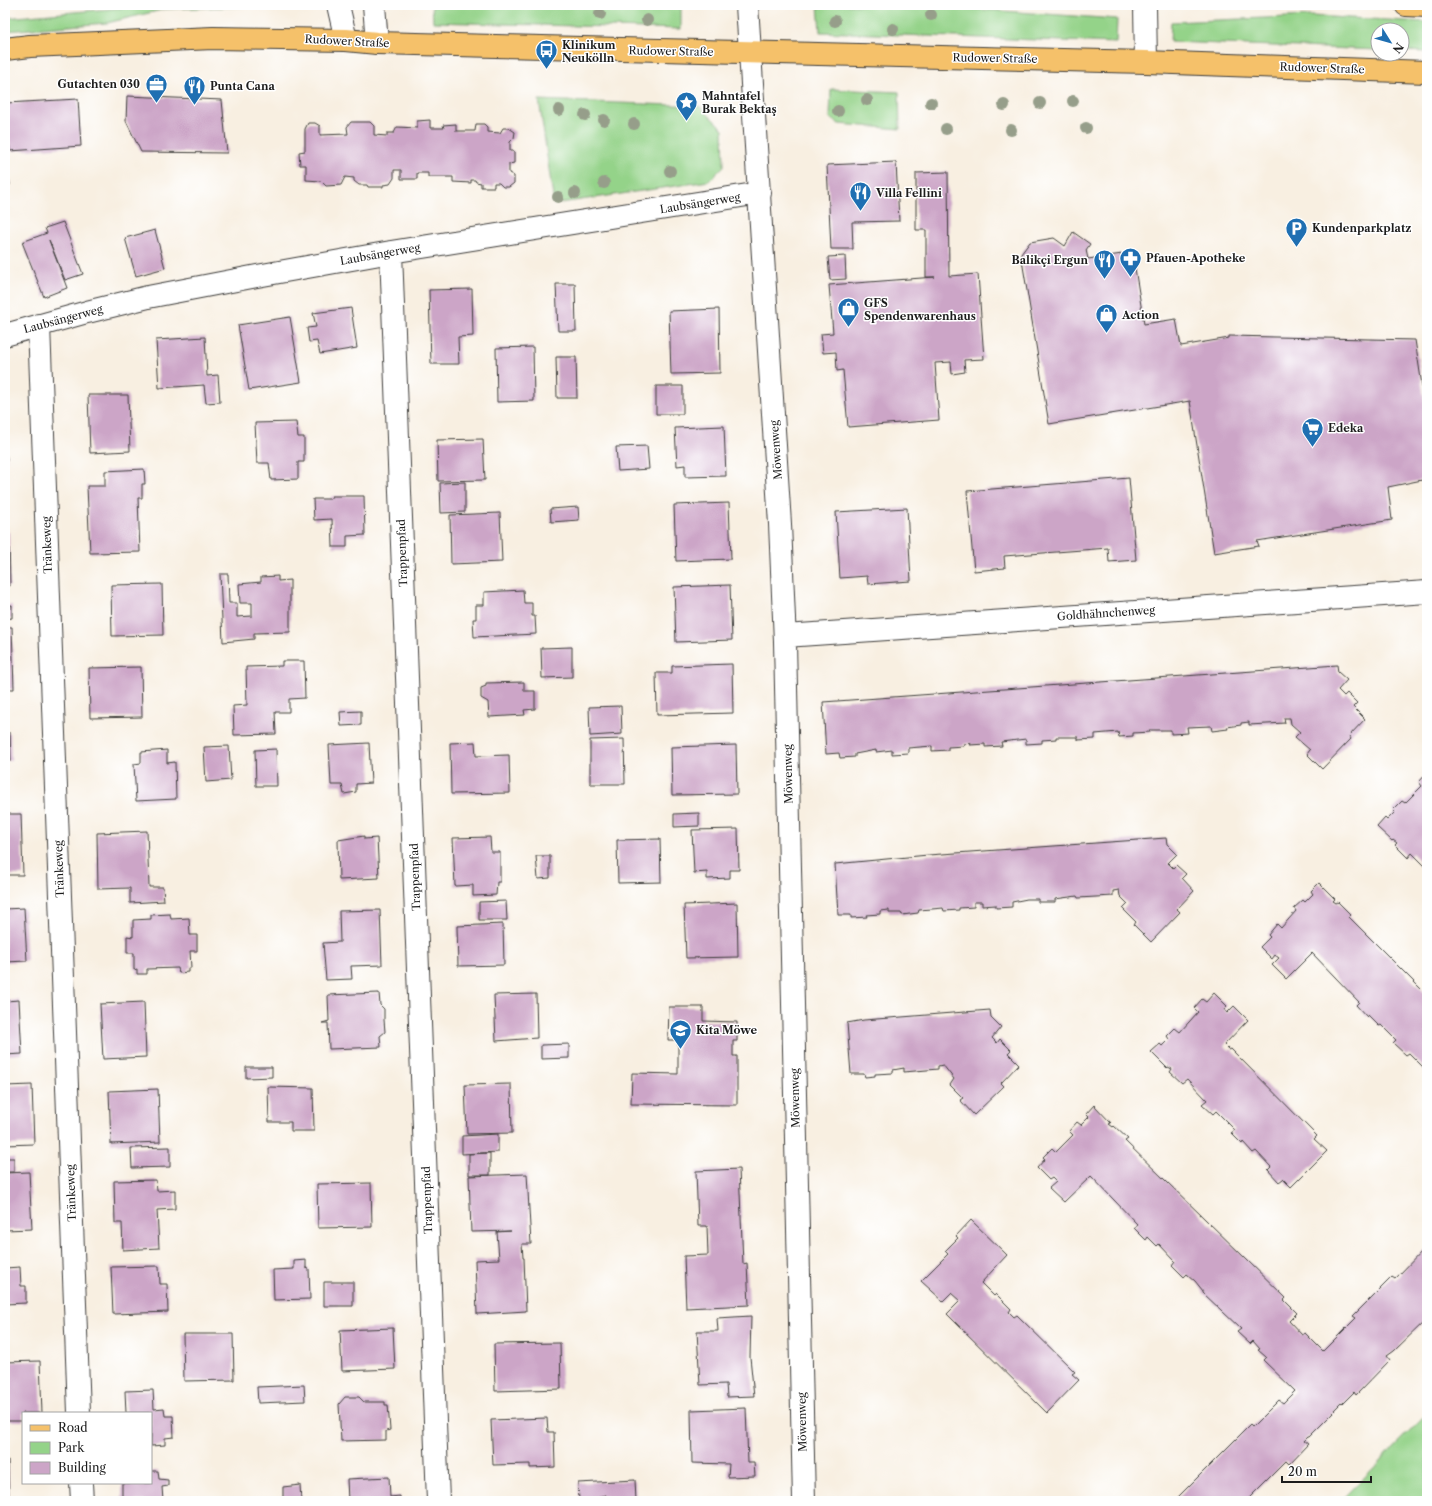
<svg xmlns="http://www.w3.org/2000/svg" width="1432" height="1506" font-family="'Libre Caslon Text',serif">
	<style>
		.green { fill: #94d389; stroke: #587852 }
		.building { fill: #cca5c7 }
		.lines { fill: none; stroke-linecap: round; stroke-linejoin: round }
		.minor-casing { stroke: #3d3c3a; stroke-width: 24 }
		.major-casing { stroke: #3d3c3a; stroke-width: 24 }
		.minor { stroke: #fff; stroke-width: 22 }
		.major { stroke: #f5c16b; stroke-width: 22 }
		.tree { fill: #969e8a }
		.labels { text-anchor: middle; stroke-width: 3; stroke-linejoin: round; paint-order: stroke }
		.street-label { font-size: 11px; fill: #1c1c1c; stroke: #fff }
		.poi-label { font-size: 11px; font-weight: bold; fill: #1c1c1c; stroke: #fff; text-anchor: start }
	</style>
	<rect width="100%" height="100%" fill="#fff"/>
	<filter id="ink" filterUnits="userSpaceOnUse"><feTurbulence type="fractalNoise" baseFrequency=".025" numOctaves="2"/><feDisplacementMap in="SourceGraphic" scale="8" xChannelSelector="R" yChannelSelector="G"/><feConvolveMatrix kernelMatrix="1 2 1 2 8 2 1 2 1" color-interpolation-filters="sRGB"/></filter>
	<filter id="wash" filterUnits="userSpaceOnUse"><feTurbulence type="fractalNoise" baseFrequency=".012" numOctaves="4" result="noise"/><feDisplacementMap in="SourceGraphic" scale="16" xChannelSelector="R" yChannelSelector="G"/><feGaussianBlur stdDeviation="0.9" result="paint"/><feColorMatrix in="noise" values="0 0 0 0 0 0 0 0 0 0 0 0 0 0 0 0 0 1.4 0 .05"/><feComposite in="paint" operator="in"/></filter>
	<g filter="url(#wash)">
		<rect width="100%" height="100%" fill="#f8efe1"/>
		<path class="green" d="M155 5H294L166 9 107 23 5 31V18Z
			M432 5H681V29L433 22Z
			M818 5H917L1117 19 1116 43 820 32Z
			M1311 16 1427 22V52L1402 51V30H1378V50L1170 42 1171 22Z
			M831 89 899 92 900 129 839 124 830 118Z
			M539 100 699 106 723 129 724 166 709 181 554 204Z
			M1427 1414V1501H1341Z"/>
		<g id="blocks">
			<path class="building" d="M127 96 222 100 227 153 141 152 126 121Z
				M78 99 81 146 10 151 6 103Z
				M430 120V128H444L443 125 456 124V131H475L476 124H484L487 127V132L500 133 503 128H509L515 132 514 138 510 142V151H514V163L509 164V173L514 176V183L509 187H503L499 183H494V187H481V183L476 182 475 180H471V183L453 182V177H428V173H417V179H401V170H394V178L390 184 383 185V187H368L367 185H359L354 181V178L345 177 341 185 326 186 321 181 306 180V165H300L299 152 305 151V129L308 123H315L320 126V135L348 134 347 127 351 122H370L374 126V135L387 136V133H394L397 127 417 128V121Z
				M5 135 10 185 5 186Z
				M896 162 899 221 852 222 853 249H831L827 165Z
				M948 172 949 276 978 274 984 359 964 360 965 372 952 374 951 362 935 363 939 420 848 427 843 370 837 371 836 352 823 353 821 334 833 333 829 285 935 277H926V230H916V173Z
				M63 222 83 274 65 280 49 240 67 288 44 297 22 242 47 233 45 228Z
				M155 230 165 268 136 276 125 238Z
				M1073 232 1090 244 1086 250 1088 259 1122 254 1134 262 1144 324 1176 319 1181 346 1229 338V336L1415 340 1427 418V479L1388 487 1392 520 1257 541 1259 546 1214 553 1190 401 1049 424 1021 254 1030 242 1054 238 1065 246Z
				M845 256 846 279 830 280 828 257Z
				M556 284H575L576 331H558Z
				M472 289 473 336 458 337 459 364H431L429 290Z
				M351 308 357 348 320 354 317 341 309 342 307 328 316 327 313 313Z
				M719 309 720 373 671 374 669 311Z
				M290 317 301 382 249 390 238 325Z
				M205 337 207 376 218 375 220 402 206 403 204 385 159 388 156 340Z
				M533 347 534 401 497 402 496 348Z
				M556 357H576L577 398H557Z
				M656 386H683V414H656Z
				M88 395H128L130 451 90 453Z
				M296 422 298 437H304V462H298V479L271 480 269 463H257L255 423Z
				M724 426 726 476 685 477V465L677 466 675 428Z
				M5 436 7 461H5Z
				M483 439 485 480 438 481 437 440Z
				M647 446 649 469 618 471 616 447Z
				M144 469 145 484H142V498H138L140 552 90 553 87 486H105V471Z
				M1129 478 1136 560 1109 562 1108 548 1004 556 1005 568 974 571 967 491Z
				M465 482V512L441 513 440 483Z
				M332 496H364L365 535 347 536V547H333L332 519 314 520 313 499H330Z
				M729 503 731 559 676 561 674 505Z
				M578 507 579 520 551 522 550 509Z
				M907 508 911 581 868 584 867 576 840 578 836 512Z
				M500 513 502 562 451 564 450 515Z
				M5 532H9L10 586H5Z
				M220 574H228L229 603H237V617L252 616V603H240L239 584 261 582V577L278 576V581L290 580V632L254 633V639L223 642Z
				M162 584 163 635 112 636 111 585Z
				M730 585 732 640 676 642 674 587Z
				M523 590 524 603H532V616H535L536 634 474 637 473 619H476V605H484V592Z
				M12 605V618L5 619V606Z
				M5 627H12L14 689H5Z
				M572 647V677L542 678 541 648Z
				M282 661H304L305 698 289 699V712H275L276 734 234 735 233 706 247 705 246 667 282 666Z
				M732 664 733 713 657 715 656 673H672V666Z
				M1337 665 1338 672 1347 680 1338 690 1344 696 1347 693 1357 703 1353 707 1365 719 1349 736 1351 739 1322 769 1307 754 1310 750 1295 737 1300 732 1291 724 1290 718H1284L1285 723 1249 725V722L1241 723V725L1227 727 1228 729 1212 731 1211 726 1187 727 1188 733 1171 734V730H1149L1150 732 1133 733V736L1119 737 1118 732 1095 734V739L1078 740V737H1056V739L1042 740V743L1026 744V739L1001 742 1002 746 985 747V744L970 745 971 743 964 744V746L948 747V750L932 751V746L908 748V753L892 754V750L876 752V750L855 754V757L840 758 839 753 826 754 823 702Z
				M141 667 142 717 90 718 89 668Z
				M524 682V691H535V709L524 710 525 715 489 717 488 702 481 698V688L486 686V683Z
				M621 706 622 734 590 736 589 707Z
				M361 711V725L341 726 340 712Z
				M5 733H10L11 761 5 760Z
				M624 739 625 784H590V740Z
				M475 742 476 756 509 755 510 793 451 794 450 743Z
				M369 743 371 783 356 784V792L344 794 342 785H331L329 745Z
				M736 745 737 794 672 795 671 747Z
				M229 746 231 780 206 782 204 747Z
				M276 749 277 786H256L255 750Z
				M167 750V763L175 762 176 799 136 801 134 764 141 763V752Z
				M1427 773V868L1412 853 1408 858 1395 845 1397 843 1393 840 1392 841 1377 827 1385 818 1387 820 1395 812 1393 810 1402 801 1405 803 1422 786 1419 782Z
				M699 813V826L674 827V814Z
				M5 814H21L23 875H5Z
				M738 829 739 870H730V878L707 879V872L694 873 692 830Z
				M147 831 149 887H163L164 901 130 903V888L98 889 97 833Z
				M364 836V839L377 838 379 878 339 880 338 840Z
				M490 837 491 852H500V882H497L496 895 473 896V885L455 886 453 838Z
				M1166 838 1167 844 1177 854 1168 863 1173 868 1176 865 1186 874 1182 878 1194 891 1177 909 1180 912 1151 942 1134 925 1136 922 1123 909 1128 904 1120 896 1119 890 1113 891V896L1078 898 1077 896 1055 899V902H1038V899H1027L1012 902V907L996 908V905L982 906V902H974V907L959 908V910L944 911 943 908 932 909 919 910 918 913 902 915 901 913H889V910L880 911V914L866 915 867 917 851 918V915H838L835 864 928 855Z
				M660 839 661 882 618 883 617 840Z
				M536 856H550V878L538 879Z
				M1319 883 1335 899 1333 901 1336 903 1338 902 1351 915 1349 917 1427 995V1074L1424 1071 1425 1069 1409 1053 1406 1055 1393 1043 1396 1040 1381 1025 1379 1026 1368 1015 1367 1017 1356 1005 1359 1002 1312 953 1286 979 1272 965 1279 958 1275 955 1272 959 1260 947 1270 937 1268 935 1277 924 1281 928 1296 911 1294 908 1303 900 1305 902 1313 894 1311 891Z
				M506 901 507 920H479V902Z
				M737 903 738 957 686 958 684 905Z
				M24 908 27 961 5 962V909Z
				M380 910 382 965 351 966 352 979 326 980 323 943 340 942 339 911Z
				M170 914 171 919 189 918 190 935H197V951H190L191 968H188V972L179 973 178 968 147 969V974H137V969L134 970V953H127V936L133 937V920L151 919V915Z
				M503 924 504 965 458 966 457 926Z
				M379 993 380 1005 384 1009V1020L385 1032 380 1036 381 1047 329 1049 328 1023H322L329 1021 328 995Z
				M1214 993 1227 1006 1224 1009 1227 1013 1234 1006 1248 1020 1224 1045 1229 1050 1231 1049 1317 1136 1314 1139 1327 1151 1291 1187 1283 1179 1279 1182 1268 1170 1271 1167 1256 1151 1253 1153 1243 1142 1242 1144 1231 1133 1235 1130 1216 1111 1213 1114 1202 1104 1207 1100 1187 1079 1182 1083 1170 1072 1172 1069 1168 1067 1167 1068 1151 1052 1160 1044 1162 1046 1169 1039 1167 1036 1175 1028 1180 1032 1198 1012 1194 1008 1202 999 1206 1002Z
				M536 994 537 1038 496 1041 494 995Z
				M19 1000 22 1054 5 1055V1001Z
				M144 1002 146 1057 103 1059 100 1004Z
				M669 1007H703V1021L737 1022V1041H733V1056H737V1105L631 1104 632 1073 678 1074V1040H668Z
				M990 1010 991 1017 1001 1027 992 1038 997 1043 1000 1039 1011 1050 1008 1053 1019 1064 1001 1083 1004 1086 974 1115 960 1100 963 1098 950 1085 954 1079 943 1065 938 1066V1069L904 1072V1068L893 1070V1073L875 1074V1076L865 1077 864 1074H851L847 1023 864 1020Z
				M569 1044V1058L541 1059V1045Z
				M246 1067H272V1077L246 1078Z
				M511 1084 512 1133 467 1134 465 1085Z
				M32 1085 34 1144 5 1145V1086Z
				M268 1087 313 1088 314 1131H291V1122H269Z
				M158 1089 160 1142 111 1144 109 1091Z
				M1094 1105 1111 1123 1109 1124 1113 1127 1114 1126 1128 1139 1125 1141 1286 1298 1284 1300 1297 1313 1289 1321 1302 1335 1305 1333 1323 1351 1356 1318 1353 1316 1392 1277 1395 1279 1427 1246V1319L1394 1351 1387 1356 1390 1360 1356 1395 1354 1392 1342 1404 1341 1403 1333 1411 1334 1412 1309 1437H1308L1304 1441 1308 1444 1289 1464 1286 1461 1246 1501H1174L1250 1425 1252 1427 1279 1400 1283 1403 1295 1391 1263 1360 1266 1357 1258 1350 1260 1349 1253 1341 1250 1344 1237 1332 1241 1329 1203 1293V1291L1195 1281 1187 1274 1184 1277 1172 1265 1175 1261 1159 1244 1157 1246 1148 1237 1146 1240 1134 1228 1137 1224 1091 1176 1064 1202 1049 1188 1056 1182 1052 1178 1049 1180 1037 1168 1045 1159 1043 1157 1052 1148 1056 1152 1073 1135 1069 1131 1077 1122 1081 1125 1089 1117 1086 1114Z
				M498 1134V1152L462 1154V1136Z
				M170 1147V1167L132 1168 131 1148Z
				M490 1153V1175H469V1154Z
				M5 1158H14V1172H5Z
				M739 1169 743 1264 747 1263 749 1305 686 1308 684 1256 708 1255 707 1226H698L696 1171Z
				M29 1172 32 1229 5 1230V1173Z
				M527 1174 531 1244H522L523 1258H524L526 1311 477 1314 475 1260 499 1259 497 1232 511 1231 471 1232 469 1176Z
				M156 1180 157 1191 175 1190V1209L157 1210 159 1248 123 1250 122 1223H115L114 1181Z
				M371 1183 372 1227 318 1228 317 1184Z
				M971 1220 1007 1255 981 1283 994 1296 996 1294 1011 1309 1009 1312 1014 1317 1017 1315 1075 1372 1072 1374 1079 1380 1047 1413 947 1314 960 1301 951 1293 943 1301 921 1281 948 1254 945 1251 958 1238 956 1236Z
				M306 1260V1268L309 1269 310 1299 274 1300 273 1270 294 1269V1261Z
				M159 1266 160 1284H167L168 1312 113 1314 111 1267Z
				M20 1267 21 1286H26V1303L5 1304V1268Z
				M324 1282H353V1306H324Z
				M751 1316 750 1357 754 1396 727 1397 726 1384 700 1385 697 1331H718L717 1318Z
				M393 1328 395 1369 342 1371 340 1330Z
				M183 1334H233L234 1380 184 1381Z
				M560 1343 561 1389 495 1391 494 1344Z
				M40 1361 42 1413H23V1421H5V1362Z
				M304 1385 305 1401 258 1403 257 1387Z
				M153 1390 154 1409 164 1408 165 1416H173L174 1437 165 1438V1445L151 1446V1413H126L125 1391Z
				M345 1397H359L364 1402H385V1405H388L390 1430 386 1431V1440L341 1441 339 1404Z
				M746 1408 748 1463H754L755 1476 728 1477 729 1464 692 1463 691 1410Z
				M547 1418 548 1432H554L555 1467 530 1468V1464L493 1465 491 1420Z
				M5 1460H8L9 1501H5Z
				M151 1471H158L159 1479 168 1480V1486L162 1487 163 1501H122V1483H151Z
				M389 1477 390 1497 400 1496V1501H348L347 1479Z
				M635 1480 636 1501H606V1495L601 1496 597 1499 579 1500 578 1483Z
				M300 1485 301 1501H283V1487Z"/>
		</g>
	</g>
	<g filter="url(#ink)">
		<use href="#blocks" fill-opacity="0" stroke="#3d3c3a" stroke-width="1"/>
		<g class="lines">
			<defs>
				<path id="minor" d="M338 5 346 40
					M374 5 377 43
					M747 5 780 524 785 642 804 1501
					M1145 5 1146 62
					M391 252 438 1501
					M39 325 79 1413
					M5 335 87 312 148 297 257 276 391 252 760 193
					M785 636 1427 592
					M81 1483 82 1501"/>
				<path id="major" d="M1406 5 1427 6
					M5 49 30 46 213 38 346 40 377 43 1146 62 1427 72"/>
			</defs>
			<use href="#minor" class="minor-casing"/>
			<use href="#major" class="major-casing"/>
			<use href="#minor" class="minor"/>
			<use href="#major" class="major"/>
		</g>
		<g class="tree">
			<circle cx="600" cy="14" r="6"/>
			<circle cx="931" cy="15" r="6"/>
			<circle cx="647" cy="20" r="6"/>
			<circle cx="835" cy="21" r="6"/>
			<circle cx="893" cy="29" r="6"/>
			<circle cx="867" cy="100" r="6"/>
			<circle cx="1073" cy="101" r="6"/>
			<circle cx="931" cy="103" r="6"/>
			<circle cx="1040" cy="103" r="6"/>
			<circle cx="1004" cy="105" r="6"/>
			<circle cx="559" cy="110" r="6"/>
			<circle cx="838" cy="111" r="6"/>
			<circle cx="585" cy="115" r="6"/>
			<circle cx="604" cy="120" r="6"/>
			<circle cx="634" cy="124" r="6"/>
			<circle cx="1086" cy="128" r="6"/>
			<circle cx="946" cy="129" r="6"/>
			<circle cx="1011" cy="130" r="6"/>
			<circle cx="670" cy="171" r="6"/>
			<circle cx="604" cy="183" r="6"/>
			<circle cx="575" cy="193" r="6"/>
			<circle cx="558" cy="197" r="6"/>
		</g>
	</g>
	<defs>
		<symbol id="bus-pin" viewBox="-11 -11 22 30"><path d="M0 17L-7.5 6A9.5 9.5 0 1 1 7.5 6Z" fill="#1f6fb2" stroke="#fff"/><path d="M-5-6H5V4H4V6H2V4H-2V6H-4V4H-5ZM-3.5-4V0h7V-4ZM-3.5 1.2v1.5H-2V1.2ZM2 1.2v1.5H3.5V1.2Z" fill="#fff"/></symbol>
		<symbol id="office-pin" viewBox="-11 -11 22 30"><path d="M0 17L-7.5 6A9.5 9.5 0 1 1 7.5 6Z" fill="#1f6fb2" stroke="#fff"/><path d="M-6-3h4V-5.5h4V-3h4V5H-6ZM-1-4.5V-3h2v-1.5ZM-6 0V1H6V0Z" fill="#fff"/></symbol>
		<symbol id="restaurant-pin" viewBox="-11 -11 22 30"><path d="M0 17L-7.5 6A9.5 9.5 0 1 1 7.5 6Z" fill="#1f6fb2" stroke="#fff"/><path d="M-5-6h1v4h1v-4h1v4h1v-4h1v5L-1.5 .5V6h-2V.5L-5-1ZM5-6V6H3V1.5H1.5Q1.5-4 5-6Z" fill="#fff"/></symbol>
		<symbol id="sight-pin" viewBox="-11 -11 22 30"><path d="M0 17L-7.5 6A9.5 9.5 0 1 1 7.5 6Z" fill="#1f6fb2" stroke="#fff"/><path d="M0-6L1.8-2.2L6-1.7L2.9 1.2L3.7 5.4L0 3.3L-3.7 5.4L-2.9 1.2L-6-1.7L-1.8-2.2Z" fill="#fff"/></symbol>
		<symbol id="parking-pin" viewBox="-11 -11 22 30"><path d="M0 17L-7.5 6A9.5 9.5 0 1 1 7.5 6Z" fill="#1f6fb2" stroke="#fff"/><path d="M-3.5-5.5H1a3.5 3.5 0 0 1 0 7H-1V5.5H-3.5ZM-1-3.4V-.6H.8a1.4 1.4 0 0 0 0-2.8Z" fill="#fff"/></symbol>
		<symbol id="pharmacy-pin" viewBox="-11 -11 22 30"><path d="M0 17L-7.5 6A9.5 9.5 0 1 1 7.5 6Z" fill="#1f6fb2" stroke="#fff"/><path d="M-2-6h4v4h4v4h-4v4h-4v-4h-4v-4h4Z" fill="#fff"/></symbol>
		<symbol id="shop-pin" viewBox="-11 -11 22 30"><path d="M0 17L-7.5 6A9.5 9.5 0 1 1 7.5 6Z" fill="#1f6fb2" stroke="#fff"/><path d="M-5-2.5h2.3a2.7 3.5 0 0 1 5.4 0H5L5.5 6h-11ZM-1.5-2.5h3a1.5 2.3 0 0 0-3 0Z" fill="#fff"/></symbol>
		<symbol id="supermarket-pin" viewBox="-11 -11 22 30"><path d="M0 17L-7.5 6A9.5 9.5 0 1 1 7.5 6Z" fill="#1f6fb2" stroke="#fff"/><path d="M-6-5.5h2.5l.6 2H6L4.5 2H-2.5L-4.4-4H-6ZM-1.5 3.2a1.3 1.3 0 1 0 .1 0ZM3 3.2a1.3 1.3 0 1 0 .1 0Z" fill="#fff"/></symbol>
		<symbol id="school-pin" viewBox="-11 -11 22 30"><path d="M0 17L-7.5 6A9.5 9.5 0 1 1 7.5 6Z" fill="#1f6fb2" stroke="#fff"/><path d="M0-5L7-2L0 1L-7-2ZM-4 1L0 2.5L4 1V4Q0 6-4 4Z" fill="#fff"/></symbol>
	</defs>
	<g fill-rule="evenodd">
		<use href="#bus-pin" x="534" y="38" width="25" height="34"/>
		<use href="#office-pin" x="144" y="72" width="25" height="34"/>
		<use href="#restaurant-pin" x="182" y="74" width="25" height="34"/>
		<use href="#sight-pin" x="674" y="90" width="25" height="34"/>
		<use href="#restaurant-pin" x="848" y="180" width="25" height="34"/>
		<use href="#parking-pin" x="1284" y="216" width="25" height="34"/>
		<use href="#pharmacy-pin" x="1118" y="246" width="25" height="34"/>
		<use href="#restaurant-pin" x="1092" y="248" width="25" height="34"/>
		<use href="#shop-pin" x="836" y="296" width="25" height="34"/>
		<use href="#shop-pin" x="1094" y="302" width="25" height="34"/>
		<use href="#supermarket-pin" x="1300" y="416" width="25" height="34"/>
		<use href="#school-pin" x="668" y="1018" width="25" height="34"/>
	</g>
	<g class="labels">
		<g class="street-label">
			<text transform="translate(347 41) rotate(3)" y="4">Rudower Straße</text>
			<text transform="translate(671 51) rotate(1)" y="4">Rudower Straße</text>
			<text transform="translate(995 58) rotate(1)" y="4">Rudower Straße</text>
			<text transform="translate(1322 68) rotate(2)" y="4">Rudower Straße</text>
			<text transform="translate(700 203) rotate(-9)" y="4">Laubsängerweg</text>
			<text transform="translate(380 254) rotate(-10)" y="4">Laubsängerweg</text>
			<text transform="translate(63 319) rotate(-15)" y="4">Laubsängerweg</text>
			<text transform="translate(776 450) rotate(-94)" y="4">Möwenweg</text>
			<text transform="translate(47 545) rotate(-92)" y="4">Tränkeweg</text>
			<text transform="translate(402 553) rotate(-92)" y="4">Trappenpfad</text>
			<text transform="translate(1106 613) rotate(-4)" y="4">Goldhähnchenweg</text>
			<text transform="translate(788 774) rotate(-91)" y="4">Möwenweg</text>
			<text transform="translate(59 869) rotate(-92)" y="4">Tränkeweg</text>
			<text transform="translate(415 877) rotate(-92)" y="4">Trappenpfad</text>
			<text transform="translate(795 1098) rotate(-91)" y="4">Möwenweg</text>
			<text transform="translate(71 1193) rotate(-92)" y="4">Tränkeweg</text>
			<text transform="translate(427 1200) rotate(-92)" y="4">Trappenpfad</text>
			<text transform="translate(802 1422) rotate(-91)" y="4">Möwenweg</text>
		</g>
		<g class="poi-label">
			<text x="562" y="49">Klinikum<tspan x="562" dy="13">Neukölln</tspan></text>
			<text x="140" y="88" text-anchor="end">Gutachten 030</text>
			<text x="210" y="90">Punta Cana</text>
			<text x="702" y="100">Mahntafel<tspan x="702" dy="13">Burak Bektaş</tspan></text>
			<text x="876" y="197">Villa Fellini</text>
			<text x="1312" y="232">Kundenparkplatz</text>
			<text x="1146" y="262">Pfauen-Apotheke</text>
			<text x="1088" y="264" text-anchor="end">Balikçi Ergun</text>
			<text x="864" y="307">GFS<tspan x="864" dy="13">Spendenwarenhaus</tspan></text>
			<text x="1122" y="319">Action</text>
			<text x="1328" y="432">Edeka</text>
			<text x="696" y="1034">Kita Möwe</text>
		</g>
	</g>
	<rect width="1432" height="1506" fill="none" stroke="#fff" stroke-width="20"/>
	<rect x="22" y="1412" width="130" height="72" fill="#ffffff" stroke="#a4a4a4"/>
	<rect x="30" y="1425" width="20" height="6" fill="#f5c16b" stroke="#a4a4a4"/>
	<text x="58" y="1432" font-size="12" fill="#1c1c1c">Road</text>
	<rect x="30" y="1442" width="20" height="12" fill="#94d389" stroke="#a4a4a4"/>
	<text x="58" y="1452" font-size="12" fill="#1c1c1c">Park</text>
	<rect x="30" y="1462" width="20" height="12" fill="#cca5c7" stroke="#a4a4a4"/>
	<text x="58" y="1472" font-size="12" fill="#1c1c1c">Building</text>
	<g transform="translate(1390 42) rotate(127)"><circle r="19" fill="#ffffff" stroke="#a4a4a4"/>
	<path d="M0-3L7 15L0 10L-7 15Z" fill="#1f6fb2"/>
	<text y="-6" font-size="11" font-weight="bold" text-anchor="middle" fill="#1c1c1c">N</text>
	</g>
	<path d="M1282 1476v6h89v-6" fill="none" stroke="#1c1c1c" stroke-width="2"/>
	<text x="1288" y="1476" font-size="12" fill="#1c1c1c" stroke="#ffffff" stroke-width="3" paint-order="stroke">20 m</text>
</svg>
